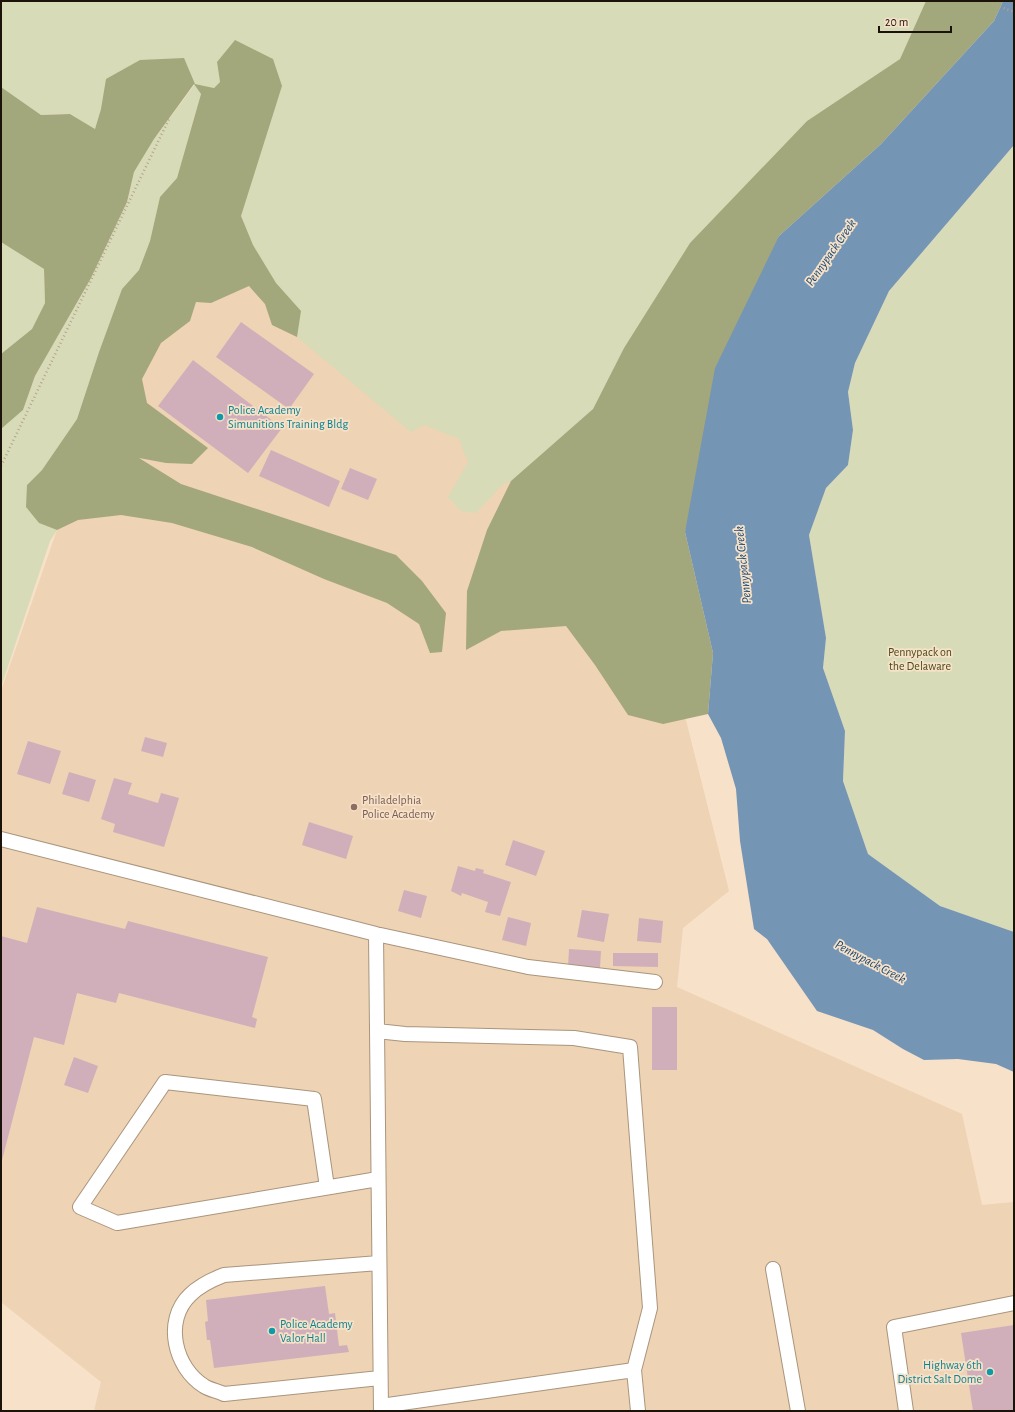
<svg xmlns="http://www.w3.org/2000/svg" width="1015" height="1412" font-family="'Alegreya Sans',sans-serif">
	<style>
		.built { fill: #eed3b4 }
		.green { fill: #d7dbb8 }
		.forest { fill: #a3a77c }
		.water { fill: #7595b5 }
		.building { fill: #d0afba }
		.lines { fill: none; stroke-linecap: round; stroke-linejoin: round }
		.lane-casing { stroke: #a9957d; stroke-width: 16 }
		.path { stroke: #b5a38f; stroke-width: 2.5; stroke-dasharray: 1 3; stroke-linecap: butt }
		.lane { stroke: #fff; stroke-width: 14 }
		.culture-dot { fill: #0f9aa8; stroke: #f7e1c8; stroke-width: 1.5 }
		.education-dot { fill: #8d6e63; stroke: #f7e1c8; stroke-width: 1.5 }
		.labels { text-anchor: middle; stroke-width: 3.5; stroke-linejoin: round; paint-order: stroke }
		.culture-label { font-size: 12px; fill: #0d838f; stroke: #f7e1c8; text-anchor: start }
		.park-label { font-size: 12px; fill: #474a17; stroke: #f7e1c8 }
		.education-label { font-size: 12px; fill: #785e54; stroke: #f7e1c8; text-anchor: start }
		.water-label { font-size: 13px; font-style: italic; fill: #154772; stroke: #f7e1c8 }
	</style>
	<rect width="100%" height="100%" fill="#f7e1c8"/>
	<path class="built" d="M258 67 671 661 729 891 683 928 677 987 962 1114 982 1205 1014 1202V1411H94L101 1382 1 1302V691L57 530Z"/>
	<path class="green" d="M1 1H926L900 59 807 121 690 243 624 348 593 409 511 481 503 484 476 513 461 511 448 497 468 462 459 439 424 425 411 432 297 337 301 311 276 283 253 245 241 216 282 86 217 62 220 82 214 88 195 84 201 94 177 178 160 197 150 241 139 270 122 289 99 352 77 419 42 470 27 485 39 523 57 530 50 541 1 687V429L23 410 35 376 91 278 127 202 134 172 154 139 195 84 101 109 95 129 70 114 41 115 1 87Z
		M1014 145V932L940 906 868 854 843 781 845 731 823 668 826 638 809 535 826 488 848 465 853 430 848 392 855 363 889 291Z
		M1 242 44 269 45 303 32 329 1 354Z"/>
	<path class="forest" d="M926 1H1003L994 21 881 144 779 236 685 532 713 653 708 714 663 724 628 715 595 665 566 626 501 631 466 650 467 591 487 530 511 481 593 409 624 348 690 243 807 121 900 59Z
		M235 40 273 59 282 86 241 216 253 245 276 283 301 311 297 337 272 325 265 304 249 286 211 303 196 302 190 321 161 343 142 379 147 403 208 448 192 464 166 463 139 458 181 484 396 555 422 581 446 613 442 652 430 653 419 624 387 603 324 579 252 547 172 523 121 515 78 520 57 530 39 523 26 507 27 485 42 470 77 419 99 352 122 289 139 270 150 241 160 197 177 178 201 94 194 84 154 139 134 172 127 202 91 278 35 376 23 410 1 429V354L32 329 45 303 44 269 1 242 2 144 1 142V87L41 115 70 114 95 129 101 109 106 79 140 60 184 58 195 84 214 88 220 82 217 62Z"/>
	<path class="water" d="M1003 1H1014V145L889 291 855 363 848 392 853 430 848 465 826 488 809 535 826 638 823 668 845 731 843 781 868 854 940 906 1014 932V1072L996 1064 958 1059 924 1060 903 1049 873 1030 817 1011 767 939 754 929 740 841 736 789 721 738 708 714 713 653 685 532 715 368 779 236 881 144 994 21Z"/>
	<path class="building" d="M241 322 314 374 289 409 216 357Z
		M193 360 282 428 248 473 158 406Z
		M271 450 340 481 329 507 259 476Z
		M350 468 377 479 368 500 341 489Z
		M145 737 167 743 163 757 141 751Z
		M28 741 61 751 50 784 17 774Z
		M69 772 96 780 89 802 62 794Z
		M114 778 132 783 128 794 158 803 161 793 179 798 164 847 113 832 115 824 101 819Z
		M309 822 353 836 346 859 302 845Z
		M513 840 545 851 536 876 505 865Z
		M458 866 475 871 476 868 484 870 483 873 511 882 500 916 485 912 488 902 462 893 461 896 451 891Z
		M404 890 427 896 421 918 398 911Z
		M37 907 125 929 128 921 268 957 252 1017 257 1019 255 1028 119 993 116 1003 77 993 64 1045 34 1037 1 1164V936L27 943Z
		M582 910 609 914 604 942 577 937Z
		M508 917 531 923 526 946 502 940Z
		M639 918 663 921 661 943 637 941Z
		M569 949 601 951 600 968 568 967Z
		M613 953H658V967L613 966Z
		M652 1007H677V1070H652Z
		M74 1057 98 1066 88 1093 64 1085Z
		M325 1286 329 1314 335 1313 339 1346 347 1345 349 1352 214 1368 210 1340H207L205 1322 208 1321 206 1300Z
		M1014 1325V1411H973L961 1333Z"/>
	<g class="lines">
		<defs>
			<path id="lane" d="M1 839 376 934 528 967 655 982
				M376 934 381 1411
				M377 1031 405 1034 574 1038 630 1047 650 1308 634 1370
				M327 1187 314 1099 165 1082 80 1207 117 1223 378 1179
				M379 1263 224 1275C211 1280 200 1285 190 1295 163 1321 175 1368 204 1386 210 1390 218 1391 224 1394L380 1378
				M773 1269 798 1411
				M381 1406 634 1370 638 1411
				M906 1411 894 1327 1014 1303"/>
		</defs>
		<use href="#lane" class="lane-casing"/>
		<path class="path" d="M985 1 1014 12
			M1 466 170 117"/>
		<use href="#lane" class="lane"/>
	</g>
	<g class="culture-dot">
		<circle cx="220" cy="417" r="4"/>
		<circle cx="272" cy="1331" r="4"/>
		<circle cx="990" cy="1372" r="4"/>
	</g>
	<circle class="education-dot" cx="354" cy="807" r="4"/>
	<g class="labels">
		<g class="culture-label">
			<text x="228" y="414">Police Academy<tspan x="228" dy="14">Simunitions Training Bldg</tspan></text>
			<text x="280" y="1328">Police Academy<tspan x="280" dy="14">Valor Hall</tspan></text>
			<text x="982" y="1369" text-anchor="end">Highway 6th<tspan x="982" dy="14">District Salt Dome</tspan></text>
		</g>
		<g class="park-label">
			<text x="920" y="656">Pennypack on<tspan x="920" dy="14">the Delaware</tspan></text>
		</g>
		<g class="education-label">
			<text x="362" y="804">Philadelphia<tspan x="362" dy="14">Police Academy</tspan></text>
		</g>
		<g class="water-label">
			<text transform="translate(830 252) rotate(-55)" y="5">Pennypack Creek</text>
			<text transform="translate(742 565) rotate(-96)" y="5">Pennypack Creek</text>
			<text transform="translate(871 961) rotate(28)" y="5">Pennypack Creek</text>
		</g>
	</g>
	<rect width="1015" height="1412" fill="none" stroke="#1b130a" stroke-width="4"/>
	<path d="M879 26v6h72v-6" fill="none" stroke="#1b130a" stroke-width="2"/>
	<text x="885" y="26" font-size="12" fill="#1b130a" stroke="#f7e1c8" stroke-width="3" paint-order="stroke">20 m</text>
</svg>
